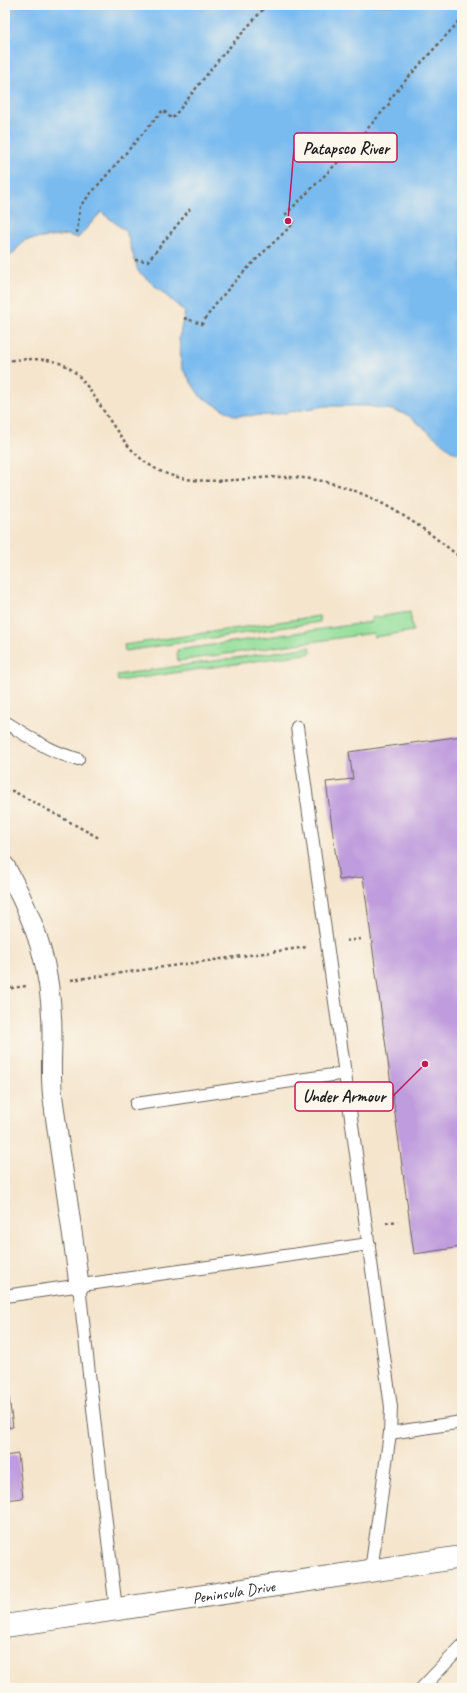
<svg xmlns="http://www.w3.org/2000/svg" width="467" height="1693" font-family="Caveat,sans-serif">
	<style>
		.green { fill: #94df9b; stroke: #587e5c }
		.water { fill: #7abbef; stroke: #4b6c86 }
		.building { fill: #bf9cdd }
		.lines { fill: none; stroke-linecap: round; stroke-linejoin: round }
		.service-casing { stroke: #68625a; stroke-width: 14 }
		.pedestrian-casing { stroke: #68625a; stroke-width: 21 }
		.minor-casing { stroke: #68625a; stroke-width: 24 }
		.path { stroke: #68625a; stroke-width: 2.5; stroke-dasharray: 3 3; stroke-linecap: butt }
		.service { stroke: #fff; stroke-width: 12 }
		.pedestrian { stroke: #fff; stroke-width: 19 }
		.minor { stroke: #fff; stroke-width: 22 }
		.labels { text-anchor: middle; stroke-width: 3.5; stroke-linejoin: round; paint-order: stroke }
		.street-label { font-size: 16px; fill: #1c1c1c; stroke: #fbf7ec }
		.leader { fill: none; stroke: #c2185b; stroke-width: 1.5 }
		.callout-dot { fill: #c2185b; stroke: #fbf7ec; stroke-width: 1.5 }
		.callout { fill: #fbf7ec; stroke: #c2185b; stroke-width: 1.5 }
		.callout-label { font-size: 17px; text-anchor: middle; font-weight: bold; fill: #1c1c1c }
	</style>
	<rect width="100%" height="100%" fill="#fbf7ec"/>
	<filter id="ink" filterUnits="userSpaceOnUse"><feTurbulence type="fractalNoise" baseFrequency=".025" numOctaves="2"/><feDisplacementMap in="SourceGraphic" scale="8" xChannelSelector="R" yChannelSelector="G"/><feConvolveMatrix kernelMatrix="1 2 1 2 8 2 1 2 1" color-interpolation-filters="sRGB"/></filter>
	<filter id="wash" filterUnits="userSpaceOnUse"><feTurbulence type="fractalNoise" baseFrequency=".012" numOctaves="4" result="noise"/><feDisplacementMap in="SourceGraphic" scale="16" xChannelSelector="R" yChannelSelector="G"/><feGaussianBlur stdDeviation="0.9" result="paint"/><feColorMatrix in="noise" values="0 0 0 0 0 0 0 0 0 0 0 0 0 0 0 0 0 1.4 0 .05"/><feComposite in="paint" operator="in"/></filter>
	<g filter="url(#wash)">
		<rect width="100%" height="100%" fill="#f5e5cd"/>
		<path class="green" d="M410 612 413 631 374 637 373 633 178 661 177 650 371 622V618Z
			M319 616 320 622 125 651 124 645Z
			M310 647 311 653 118 681 117 675Z"/>
		<path class="water" d="M5 5H462V455L452 451 408 415 392 410 368 406H325L273 415 235 416 200 396 182 368 179 338 185 312 138 271 126 231 101 212 78 238 67 235 24 240 12 255 5 257Z"/>
		<g id="blocks">
			<path class="building" d="M462 736V1247L414 1254 363 877 339 880 326 782 353 779 349 752Z
				M5 1383H7L13 1427 5 1428Z
				M18 1454 23 1498 5 1500V1456Z"/>
		</g>
	</g>
	<g filter="url(#ink)">
		<use href="#blocks" fill-opacity="0" stroke="#68625a" stroke-width="1"/>
		<g class="lines">
			<defs>
				<path id="service" d="M5 722C28 736 51 753 78 759
					M297 727 391 1407 390 1433 371 1571
					M136 1104 346 1073
					M79 1286 116 1610
					M5 1296 369 1244
					M390 1433 462 1422
					M422 1688 462 1646"/>
				<path id="pedestrian" d="M5 866C36 922 52 968 52 1033 52 1055 50 1077 53 1099 61 1162 72 1223 79 1286"/>
				<g id="minor">
					<path id="s1" d="M5 1626 462 1557"/>
				</g>
			</defs>
			<use href="#service" class="service-casing"/>
			<use href="#pedestrian" class="pedestrian-casing"/>
			<use href="#minor" class="minor-casing"/>
			<path class="path" d="M77 233 80 206 163 110 172 119 219 59 267 5
				M135 260 148 261 190 209
				M184 318 202 324C226 286 262 254 294 223L285 215 342 158 390 103V99L405 81 462 18
				M5 361C23 359 45 357 62 364 75 369 84 382 92 393 112 422 127 455 160 471 197 488 240 478 279 477 350 475 410 516 462 559
				M5 791H13L99 838
				M346 941 361 939
				M71 980 307 947
				M5 989 26 986
				M386 1223 398 1221"/>
			<use href="#service" class="service"/>
			<use href="#pedestrian" class="pedestrian"/>
			<use href="#minor" class="minor"/>
		</g>
	</g>
	<g class="labels">
		<g class="street-label">
			<text dy="6" stroke="none"><textPath href="#s1" startOffset="231">Peninsula Drive</textPath></text>
		</g>
	</g>
	<path class="leader" d="M288 221L294 148M425 1064L393 1096"/>
	<g class="callout-dot">
		<circle cx="288" cy="221" r="4"/>
		<circle cx="425" cy="1064" r="4"/>
	</g>
	<g class="callout">
		<rect x="294" y="133" width="103" height="29" rx="4"/>
		<rect x="295" y="1082" width="98" height="29" rx="4"/>
	</g>
	<g class="callout-label">
		<text x="346" y="154">Patapsco River</text>
		<text x="344" y="1102">Under Armour</text>
	</g>
	<rect width="467" height="1693" fill="none" stroke="#fbf7ec" stroke-width="20"/>
</svg>
